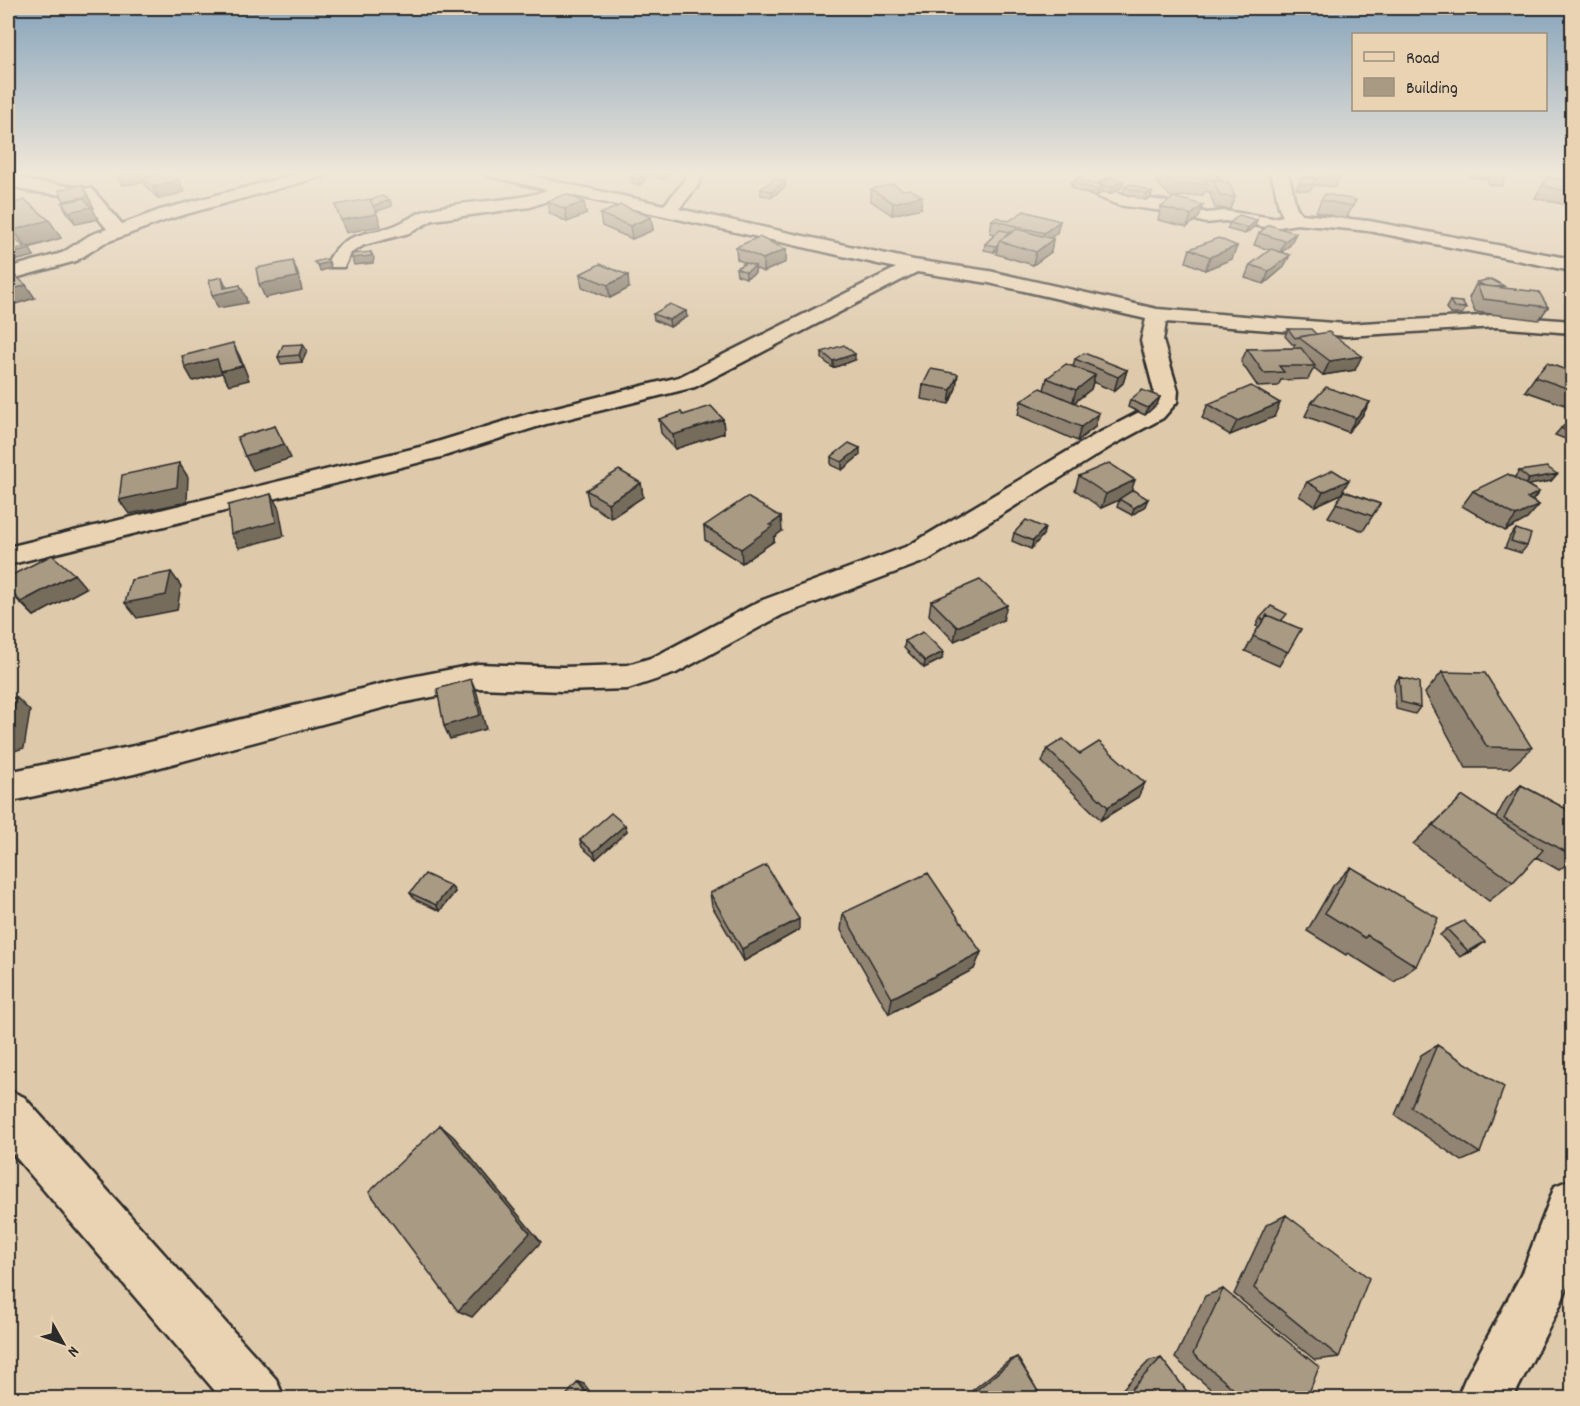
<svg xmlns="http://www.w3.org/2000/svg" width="1580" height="1406" font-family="Dekko,sans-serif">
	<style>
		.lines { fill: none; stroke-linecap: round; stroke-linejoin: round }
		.minor-casing { stroke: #2b2b2b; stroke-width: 5 }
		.minor { fill: #e9d3b2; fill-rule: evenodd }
		.wall { fill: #918472; stroke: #2b2b2b; stroke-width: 1.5 }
		.shaded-wall { fill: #766c5c; stroke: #2b2b2b; stroke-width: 1.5 }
		.building { fill: #a99a84; stroke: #2b2b2b; stroke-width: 1.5 }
	</style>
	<rect width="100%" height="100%" fill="#dec9aa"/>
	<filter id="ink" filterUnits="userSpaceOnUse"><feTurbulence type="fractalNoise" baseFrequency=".0167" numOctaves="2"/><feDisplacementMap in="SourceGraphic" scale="12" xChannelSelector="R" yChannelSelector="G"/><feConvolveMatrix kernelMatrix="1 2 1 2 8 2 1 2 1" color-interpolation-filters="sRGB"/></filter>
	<g filter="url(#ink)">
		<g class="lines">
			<defs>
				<path id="minor" d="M304 172H329L327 175 172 218 104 243 76 261 8 280V268L62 253 90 235 107 229 81 197 27 191 8 184V173L30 181 92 189 122 224 160 210Z
					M483 172H511L664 205 681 185 688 172H704L697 187 679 209 914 260 989 271 1157 309 1346 324 1496 315 1572 321V333L1496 327 1346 336 1166 322 1163 341 1178 391 1177 402 1163 418 1113 445 928 560 782 615 676 673 628 689 562 691 478 688 401 703 134 774 8 802V772L134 746 401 679 478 664 562 667 628 665 654 657 760 601 908 546 1095 435 1147 408 1153 401 1154 391 1141 341 1146 319 989 283 917 272 695 387 546 424 441 457 8 565V547L424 446 528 414 679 377 896 268 567 194 530 207 433 220 409 233 364 245 351 253 344 267H330L327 263C343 230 366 237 396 225 406 221 415 214 425 211 465 199 508 204 548 190L485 175Z
					M1092 172H1113L1111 175 1094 183 1127 196 1165 201 1207 213 1225 211 1273 218 1283 216C1274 201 1279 186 1268 172H1285C1296 184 1290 204 1302 214L1369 221 1572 259V271L1369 231 1297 224 1273 228 1225 221 1206 223 1163 211 1118 205 1074 187 1072 183Z
					M8 1090 24 1097 276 1379 284 1398H221L8 1148Z
					M1572 1179V1274L1560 1306 1513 1398H1457L1465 1379 1521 1275 1555 1186Z"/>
			</defs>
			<use href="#minor" class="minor-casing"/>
			<use href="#minor" class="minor"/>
		</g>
		<path class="wall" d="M115 172H147V177L179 180 184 192 159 199 149 190 144 182 122 185Z
			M644 172H668V176L663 179 644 174Z
			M1160 172H1212L1221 179 1220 181 1235 197 1230 209 1215 208 1210 193 1211 192H1204L1203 195 1171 197 1157 182Z
			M1312 172H1341V175L1335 187 1314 185 1309 191 1296 189 1299 183 1311 178Z
			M1469 172H1508V174L1501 186 1488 184V179L1469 176Z
			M631 177 645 181 639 185 632 183Z
			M1547 177 1572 183V206L1535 198Z
			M785 181V187L772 197 761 195V189Z
			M1123 181 1122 187 1110 194 1102 191V192L1097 196 1073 189 1075 183 1099 185V184Z
			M82 185 94 208H92L98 219 76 224 69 216 62 203H65Z
			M1125 187 1152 192 1151 198 1145 200 1123 193Z
			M871 189 921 208 892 215 871 201Z
			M8 198 14 203 49 220 61 238 29 248 34 256 14 261 24 247 14 238 8 239Z
			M1321 200H1356L1346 219 1316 212Z
			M547 201 584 202 586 214 567 222 549 213Z
			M1161 207 1199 217 1187 227 1158 220Z
			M600 214 651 217 653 230 632 239 602 226Z
			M992 220 1057 233 1050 238 1053 239 1051 252 1033 265 996 254 997 250 994 252 984 250 985 244 995 234 990 233Z
			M1230 223 1255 226 1245 234 1227 229Z
			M1269 225 1290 245 1282 252 1284 267 1264 284 1245 278 1250 265 1270 250 1254 245 1259 233Z
			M1237 246 1232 259 1205 270 1186 262 1190 249Z
			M736 247 786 249V262L763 272 755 268V273L746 278 737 275 736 268 745 263 737 259Z
			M580 274 629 288 610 298 582 287Z
			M1477 282 1502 288 1548 307 1539 320 1475 312 1469 298Z
			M1450 301 1466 308 1462 314H1450L1446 308Z
			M653 314 687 317 670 327 654 320Z
			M1288 329 1316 334 1355 370 1323 375 1314 368 1308 379 1281 380 1278 386 1258 387 1241 362 1247 349 1293 348 1295 344H1292L1285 336Z
			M307 351 302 362 281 364 278 357Z
			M822 352 855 360 833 368 822 359Z
			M1075 359 1127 370 1123 383 1114 391 1093 382 1091 389 1075 402 1095 427 1077 441 1018 415 1021 401 1044 390 1047 378 1073 367Z
			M1572 372V395L1565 405 1525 391 1535 377Z
			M923 385 956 388 949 404 921 399Z
			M1160 397 1157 404 1145 415 1128 407 1130 400Z
			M1312 402H1370L1362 416 1348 432 1305 416Z
			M1208 404 1274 417 1230 435 1202 418Z
			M683 415 723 419 724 433 675 449 661 433 659 419Z
			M1572 420V440L1570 441 1555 435 1561 428Z
			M860 455 842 470 831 465V457Z
			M1519 471 1557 474 1551 481 1527 485 1539 492 1532 501 1539 505 1527 519 1505 531 1462 506 1473 491 1514 478Z
			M1079 476 1131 492 1145 506 1132 515 1117 507 1119 500 1101 508 1075 490Z
			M1307 482 1341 494 1315 506 1299 496Z
			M641 483 643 497 611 518 589 504 586 490Z
			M1344 491 1380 504 1363 531 1328 517Z
			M704 526 782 531 774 537V541L742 563 705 540Z
			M1516 529 1527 546 1521 553 1505 548 1510 536Z
			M1014 533 1043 535 1031 549 1012 541Z
			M8 577 86 588 34 616 8 591Z
			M931 601 1003 620 954 641 929 615Z
			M1260 618 1282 621 1301 629 1279 666 1245 651 1259 627 1256 626Z
			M905 641 942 659 924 668 904 648Z
			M1442 672 1532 748 1510 768H1466L1425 693Z
			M1399 677 1420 707 1415 714 1396 709 1394 684Z
			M1047 749 1080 754 1138 797 1101 820 1042 762Z
			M1521 785 1572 812V860L1559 870 1536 857 1513 882 1489 901 1413 844 1463 796 1496 818 1506 799Z
			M625 825 627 831 596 859 582 847 580 840Z
			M1351 867 1416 966 1394 982 1348 953 1346 955 1307 931 1333 886Z
			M451 886 455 892 440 911 414 899 410 893Z
			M710 893 799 930 744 961 712 906Z
			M843 913 981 952 974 969 889 1014 841 930Z
			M1447 929 1477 948 1460 957 1440 935Z
			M1437 1045 1480 1153 1462 1161 1395 1115 1421 1055Z
			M1286 1215 1339 1357 1315 1360 1234 1294 1266 1225Z
			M1223 1289 1307 1398H1221L1175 1358 1205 1296Z
			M1017 1357 1042 1398H963L1010 1360Z
			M1161 1358 1192 1398H1114L1150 1360Z"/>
		<path class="shaded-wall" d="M126 172H147L148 181 143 178 144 182 122 185 115 173Z
			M583 172H591L583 175Z
			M666 172H668V176L663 179 662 173Z
			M645 175V181L639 185 638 179Z
			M179 180 184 192 159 199 153 187Z
			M785 181V187L772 197V191Z
			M1123 181 1122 187 1110 194 1111 187Z
			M82 185 94 208H92L98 219 76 224 64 201Z
			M1103 186 1102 192 1097 196 1098 190Z
			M1152 192 1151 198 1145 200 1147 194Z
			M922 196 921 208 892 215 893 203Z
			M390 200 392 206 375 212 373 206Z
			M584 202 586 214 567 222 565 209Z
			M1203 205 1199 217 1187 227 1191 215Z
			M377 214 381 226 346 233 341 220Z
			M651 217 653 230 632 239 630 226Z
			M49 220 61 238 26 248 14 230Z
			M1257 220 1255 226 1245 234 1248 228Z
			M1060 221 1057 233 1041 245 1044 233Z
			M8 228 14 238 8 239Z
			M1296 233 1290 245 1280 253 1285 241Z
			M1053 239 1051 252 1033 265 1036 252Z
			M998 244 997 250 994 252 996 246Z
			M1237 246 1232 259 1205 270 1210 257Z
			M30 249 34 256 14 261 10 254Z
			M786 249V262L763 272V259Z
			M371 252 374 258 373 263 354 265 352 258Z
			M1290 255 1284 267 1264 284 1269 271Z
			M293 261 298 274 302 290 265 298 259 284Z
			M329 262 331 268 320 271 318 265Z
			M755 266V273L746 278V272Z
			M628 275 629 288 610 298 608 285Z
			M222 277 228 290 240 285 246 298 247 303 218 308 212 295 224 288Z
			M26 285 35 298 9 306 8 304V291Z
			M686 311 687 317 670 327 669 320Z
			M233 343 240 357 249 380 229 385 222 373 193 381 185 367Z
			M303 344 307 351 302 362 299 355Z
			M855 354V360L833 368V361Z
			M1362 356 1355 370 1323 375 1330 361Z
			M1127 370 1123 383 1114 391 1118 377Z
			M958 374 956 388 949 404 951 390Z
			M1095 375 1091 389 1072 404 1076 390Z
			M1160 397 1157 404 1145 415 1148 408Z
			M1370 402 1362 416 1348 432 1356 418Z
			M1280 403 1274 417 1230 435 1237 421Z
			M1099 413 1095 427 1077 441 1081 427Z
			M723 419 724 433 675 449 673 435Z
			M275 426 291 458 253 470 245 456Z
			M860 448V455L842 470V462Z
			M179 463 188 477 187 502 129 514 119 500Z
			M1557 474 1551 481 1524 486 1529 479Z
			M1135 480 1130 495 1101 508 1106 494Z
			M1349 480 1341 494 1315 506 1323 492Z
			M641 483 643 497 611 518 608 503Z
			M1539 492 1528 506 1527 498Z
			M271 494 279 509 284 536 239 548 231 534Z
			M1148 499 1145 506 1132 515 1134 508Z
			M1539 505 1527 519 1505 531 1516 516Z
			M781 517 782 531 774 537V541L742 563 741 549 770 525Z
			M1045 528 1043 535 1031 549 1033 541Z
			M171 572 181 586 177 610 137 618 125 603Z
			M74 574 86 588 34 616 21 602Z
			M1007 605 1003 620 954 641 957 627Z
			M943 652 942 659 924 668 925 661Z
			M471 679 477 693 486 729 450 739 444 726Z
			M16 697 30 711 24 748 8 753V735Z
			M1145 783 1138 797 1101 820 1108 807Z
			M625 825 627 831 596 859 594 852Z
			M451 886 455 892 440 911 436 905Z
			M799 919V930L744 961 742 949Z
			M1485 942 1477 948 1460 957 1468 951Z
			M981 952 974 969 889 1014 892 998Z
			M440 1125 454 1137 541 1242 472 1317 458 1311Z
			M578 1382 584 1384 595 1398H590Z"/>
		<path class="building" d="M168 172 179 180 153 187 143 178Z
			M1161 172H1212L1221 179 1204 180 1207 183 1175 185Z
			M1316 172H1341V175Z
			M1495 172H1508V174Z
			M638 174 645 175 638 179 631 177Z
			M1304 177 1316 179 1311 185 1299 183Z
			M1547 177 1572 183V192L1543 186Z
			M1112 178 1123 181 1111 187 1099 184Z
			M774 179 785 181 772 191 761 189Z
			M1079 180 1103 186 1098 190 1075 183Z
			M1214 181 1229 182 1235 197 1220 196Z
			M893 184 903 190 910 189 922 196 893 203 871 189Z
			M1130 184 1152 192 1147 194 1125 187Z
			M82 185 88 196 64 201 59 190Z
			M566 194 584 202 565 209 547 201Z
			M1325 194 1356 200 1352 206 1321 200Z
			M382 196 390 200 373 206 370 200Z
			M1174 197 1203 205 1191 215 1161 207Z
			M8 198H9L14 203 25 200 49 220 14 230 8 224Z
			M84 198 91 207 69 212 62 203Z
			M370 199 377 214 341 220 335 205Z
			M621 205 651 217 630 226 600 214Z
			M1024 211 1060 221 1044 233 992 220 996 217 1009 221Z
			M1239 215 1257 220 1248 228 1230 223Z
			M1269 225 1296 233 1285 241 1259 233Z
			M1017 229 1053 239 1036 252 999 241Z
			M1000 230 1010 232 999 241 998 244 996 246 985 244Z
			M759 237 786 249 763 259 736 247Z
			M1218 238 1237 246 1210 257 1190 249Z
			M28 246 30 249 10 254 8 251Z
			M1271 249 1290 255 1269 271 1250 265Z
			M371 252V256L352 258V254Z
			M326 259 329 262 318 265 314 262Z
			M293 261 297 277 259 284 256 268Z
			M746 263 755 266 746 272 736 268Z
			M600 264 628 275 608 285 580 274Z
			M12 273 26 285 8 291V274Z
			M222 277 224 288 240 285 241 289 212 295 209 280Z
			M1491 279 1504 286 1497 287 1485 286 1477 282Z
			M1477 285 1539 292 1548 307 1483 299Z
			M1450 301 1462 302 1466 308 1454 307Z
			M670 304 686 311 669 320 653 314Z
			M1288 329H1311L1316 334 1295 338Z
			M1329 332 1362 356 1330 361 1298 337Z
			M233 343 242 366 221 371 217 359 185 367 182 356Z
			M303 344 299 355 278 357 283 345Z
			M844 345 855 354 833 361 822 352Z
			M1301 348 1315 366H1279L1284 372 1264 373 1247 349Z
			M1084 353 1127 370 1118 377 1075 359Z
			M1547 363 1572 372V390L1535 377Z
			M1066 364 1095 375 1076 390 1047 378Z
			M931 369 958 374 951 390 923 385Z
			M1251 386 1280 403 1237 421 1208 404Z
			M1326 387 1370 402 1356 418 1312 402Z
			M1040 388 1099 413 1081 427 1021 401Z
			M1142 390 1160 397 1148 408 1130 400Z
			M711 406 723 419 673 435 659 419 681 412 683 415Z
			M1572 420V433L1561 428Z
			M275 426 284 444 245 456 237 437Z
			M849 443 860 448 842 462 831 457Z
			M179 463 177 487 119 500 122 475Z
			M1109 463 1135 480 1106 494 1079 476Z
			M1547 467 1557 474 1529 479 1519 471Z
			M619 470 641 483 608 503 586 490Z
			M1333 470 1349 480 1323 492 1307 482Z
			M1508 474 1539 492 1527 498 1539 505 1516 516 1473 491Z
			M1133 490 1148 499 1134 508 1119 499Z
			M1344 491 1380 504 1372 516 1336 503Z
			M271 494 276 522 231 534 228 505Z
			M747 497 781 517 770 525 773 526 741 549 704 526Z
			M1026 520 1045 528 1033 541 1014 533Z
			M1516 529 1531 534 1527 546 1511 541Z
			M52 555 74 574 21 602 8 589V577Z
			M171 572 166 595 125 603 131 580Z
			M980 580 1007 605 957 627 931 601Z
			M1271 606 1287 614 1281 621 1267 615 1264 620 1260 618Z
			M1267 615 1301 629 1288 652 1253 636Z
			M923 632 943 652 925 661 905 641Z
			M1442 672 1485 673 1532 748 1487 747Z
			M1399 677 1419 682 1420 707 1401 702Z
			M471 679 480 715 444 726 437 689Z
			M16 697 9 734 8 735V699Z
			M1063 739 1080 754 1099 742 1145 783 1108 807 1047 749Z
			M1521 785 1572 812V855L1504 819Z
			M1463 796 1543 850 1513 882 1433 825Z
			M611 813 625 825 594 852 580 840Z
			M766 865 799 919 742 949 710 893Z
			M1351 867 1438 918 1416 966 1367 935 1365 938 1325 913Z
			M928 873 981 952 892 998 843 913Z
			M425 874 451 886 436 905 410 893Z
			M1464 921 1485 942 1468 951 1447 929Z
			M1437 1045 1504 1087 1480 1153 1411 1107Z
			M440 1125 530 1233 458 1311 369 1192Z
			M1286 1215 1369 1278 1339 1357 1254 1288Z
			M1223 1289 1319 1367 1307 1398H1244L1193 1354Z
			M1017 1357 1042 1398H967Z
			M1161 1358 1192 1398H1123Z
			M578 1382 590 1398H564Z"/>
	</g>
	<linearGradient id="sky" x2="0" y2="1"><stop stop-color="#86a3bb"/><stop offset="0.47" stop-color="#f0e7d9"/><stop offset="1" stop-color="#f0e7d9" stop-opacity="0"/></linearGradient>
	<rect width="1580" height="368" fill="url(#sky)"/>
	<rect width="1580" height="1406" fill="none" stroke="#e9d3b2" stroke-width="30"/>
	<rect x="15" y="15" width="1550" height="1376" fill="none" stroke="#2b2b2b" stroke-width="2" filter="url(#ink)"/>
	<rect x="1352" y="33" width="195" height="78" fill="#e9d3b2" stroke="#9d907c" stroke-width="1.5"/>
	<rect x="1364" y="52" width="30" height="9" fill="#e9d3b2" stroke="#9d907c" stroke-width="1.5"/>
	<text x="1406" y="63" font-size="18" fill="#2b2b2b">Road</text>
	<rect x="1364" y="78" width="30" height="18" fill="#a99a84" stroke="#9d907c" stroke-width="1.5"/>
	<text x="1406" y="93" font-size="18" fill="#2b2b2b">Building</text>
	<g transform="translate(63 1343) rotate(130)" stroke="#e9d3b2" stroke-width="4.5" paint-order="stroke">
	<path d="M0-4.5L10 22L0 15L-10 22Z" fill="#2b2b2b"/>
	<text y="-9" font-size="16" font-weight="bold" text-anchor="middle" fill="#2b2b2b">N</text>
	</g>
</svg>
